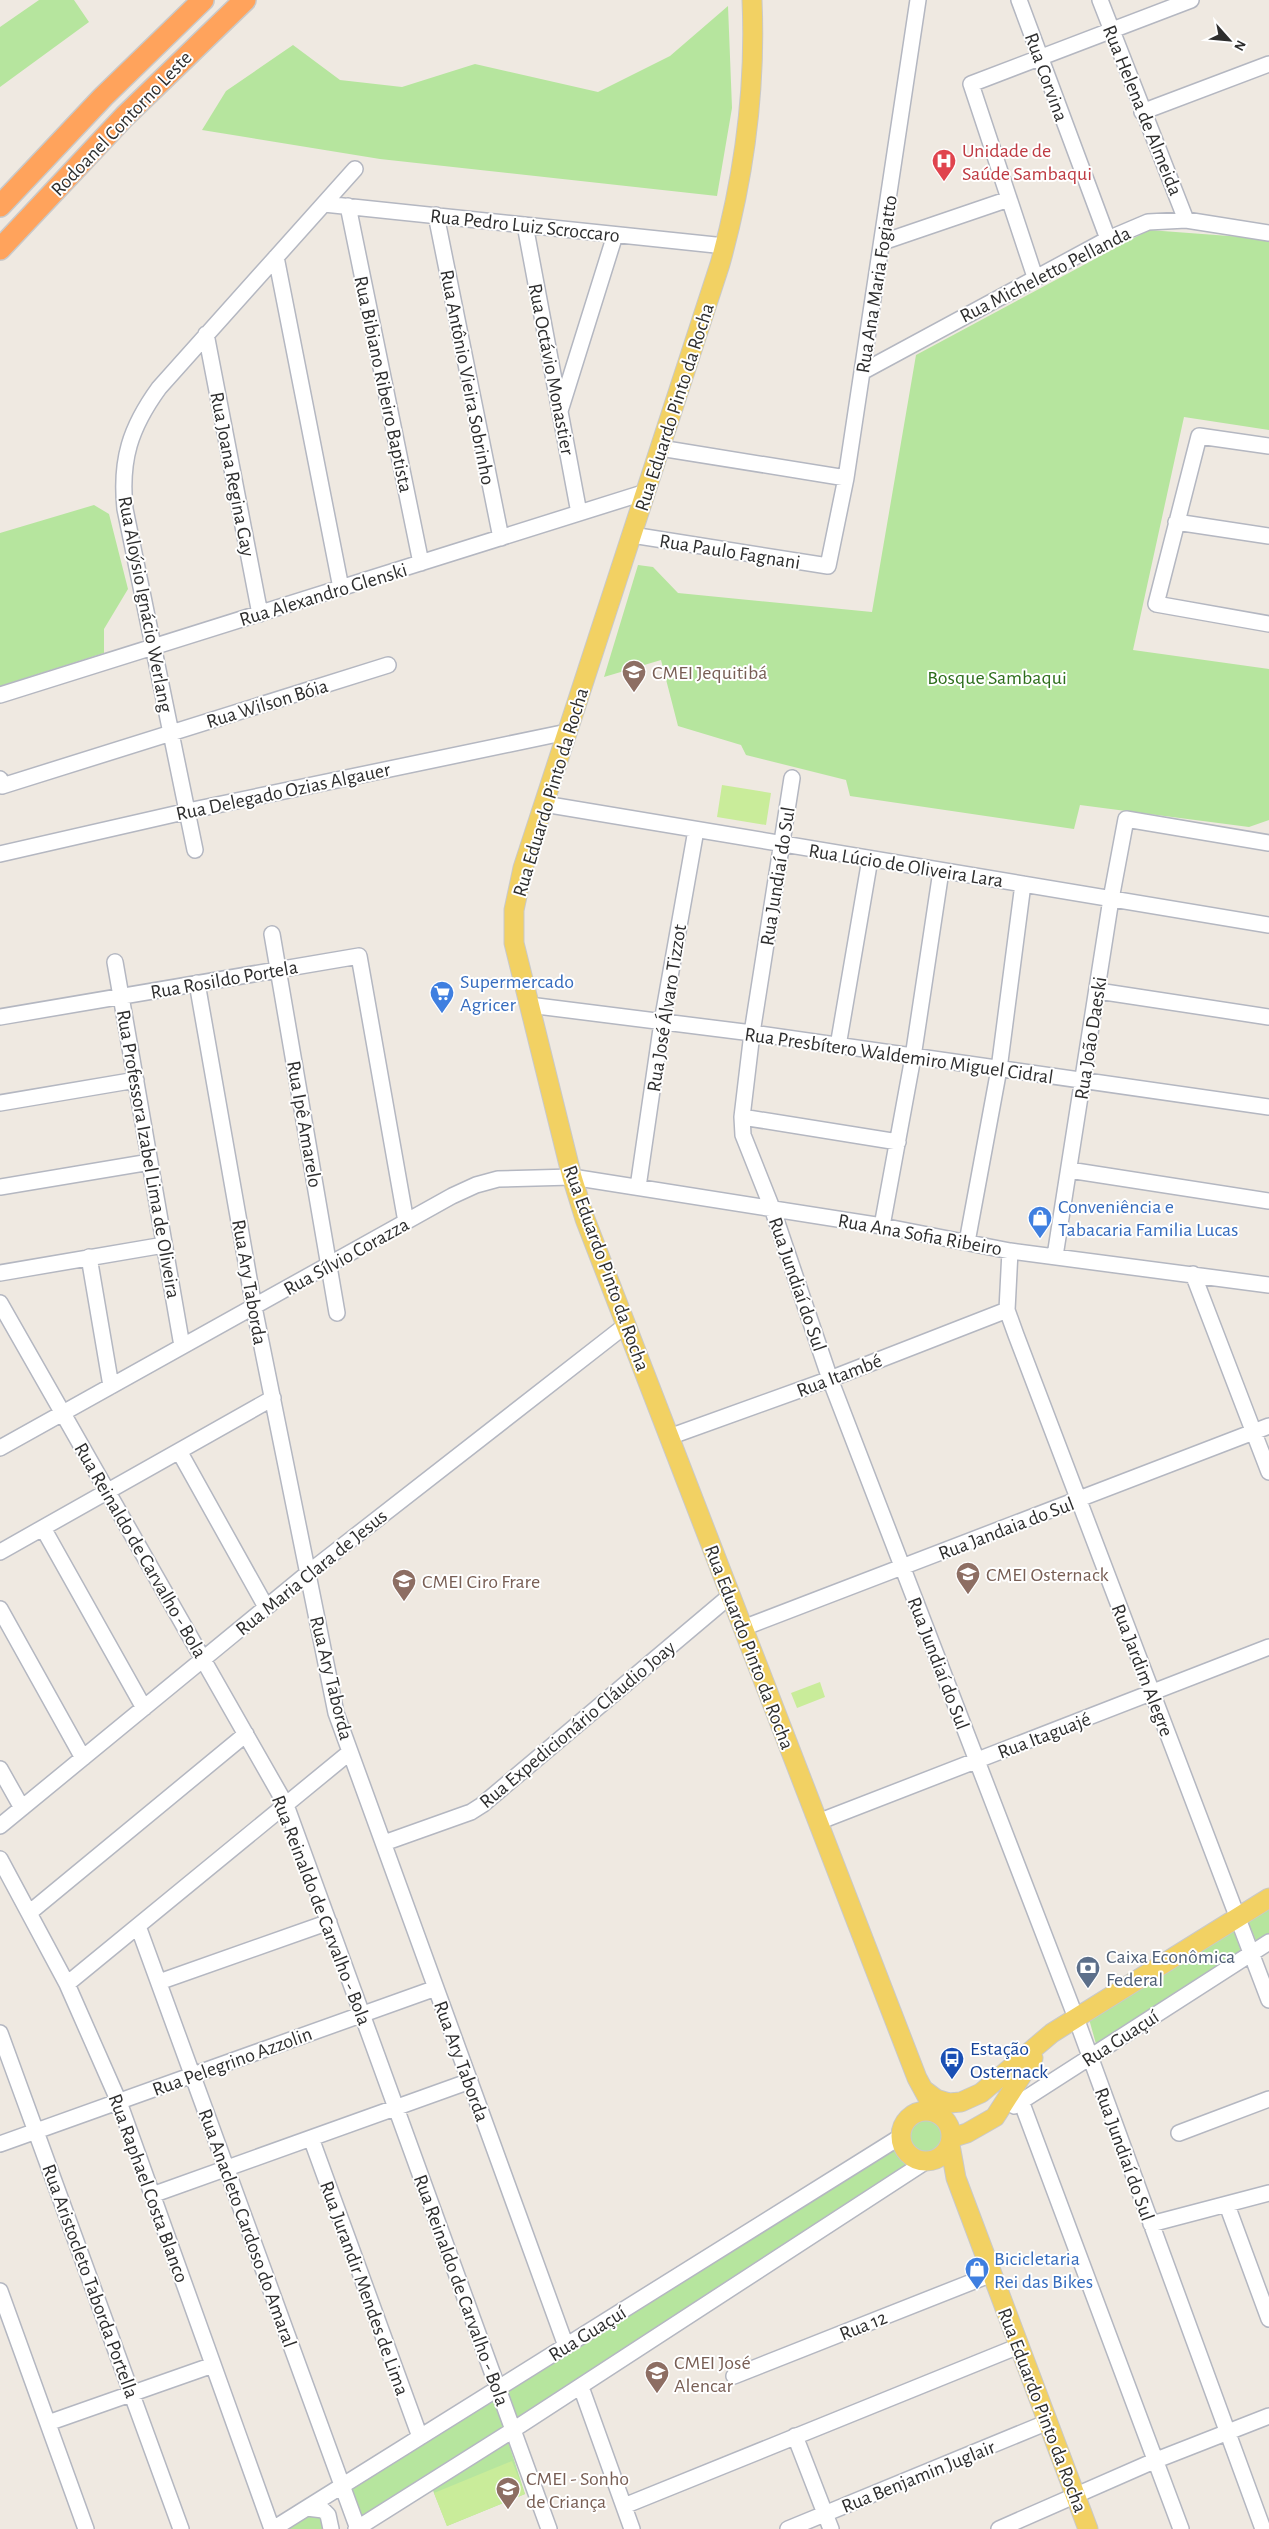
<svg xmlns="http://www.w3.org/2000/svg" width="1269" height="2529" font-family="'Alegreya Sans',sans-serif">
	<style>
		.green { fill: #b6e59e }
		.pitch { fill: #c9ec9a }
		.lines { fill: none; stroke-linecap: round; stroke-linejoin: round }
		.minor-casing { stroke: #b4b7c1; stroke-width: 18 }
		.major-casing { stroke: #c9c9c9; stroke-width: 21 }
		.highway-casing { stroke: #c9c9c9; stroke-width: 24 }
		.minor { stroke: #fff; stroke-width: 15 }
		.major { stroke: #f2d163; stroke-width: 19 }
		.highway { stroke: #ffa35c; stroke-width: 21 }
		.labels { text-anchor: middle; stroke-width: 4; stroke-linejoin: round; paint-order: stroke }
		.street-label { font-size: 20px; fill: #2e2e2e; stroke: #fff }
		.health-label { font-size: 20px; fill: #be3a42; stroke: #fff; text-anchor: start }
		.education-label { font-size: 20px; fill: #785e54; stroke: #fff; text-anchor: start }
		.park-label { font-size: 20px; fill: #2c6e1b; stroke: #fff }
		.shop-label { font-size: 20px; fill: #366cbe; stroke: #fff; text-anchor: start }
		.service-label { font-size: 20px; fill: #4e5e75; stroke: #fff; text-anchor: start }
		.transit-label { font-size: 20px; fill: #164399; stroke: #fff; text-anchor: start }
	</style>
	<rect width="100%" height="100%" fill="#efe9e1"/>
	<path class="green" d="M39 0H74L89 22 0 87V27Z
		M728 6 732 108 717 196 380 159 202 130 226 91 293 45 340 80 402 87 475 64 598 92 670 56Z
		M1149 230 1269 239V430L1184 417 1133 650 1269 669V820L1249 827 1080 805 1074 829 850 796 846 780 746 755 741 745 678 726 661 660 604 677 638 565 653 567 678 593 872 612 916 355Z
		M94 505 109 514 128 589 104 629V653L0 686V533Z
		M1269 1905V1933L1256 1941 1247 1919Z
		M1233 1929 1241 1951 1096 2044 1089 2019Z
		M904 2137a22 22 0 1 1 44 0a22 22 0 1 1-44 0Z
		M895 2147 911 2166 516 2421 505 2391Z
		M493 2398 505 2427 358 2518 348 2487Z
		M508 2441 525 2494 447 2526 432 2488Z
		M313 2511 323 2518 324 2529H284Z"/>
	<path class="pitch" d="M722 785 771 793 766 825 717 817Z
		M820 1682 825 1697 797 1708 791 1693Z
		M512 2461 525 2494 447 2526 434 2493Z"/>
	<g class="lines">
		<defs>
			<path id="minor" d="M1019 0 1108 239
				M1100 0 1186 220
				M1142 112 1269 64
				M324 204 725 246
				M348 206 421 563
				M436 215 501 538
				M525 225 579 513
				M883 242 1009 199
				M276 257 341 588
				M1035 277 971 84 1191 0
				M206 334 260 614
				M862 372 1108 239 1148 222 1186 220 1269 233
				M560 411 615 235
				M1269 446 1199 436 1156 604 1269 624
				M660 448 846 478
				M1176 522 1269 536
				M632 535 828 566 846 478 918 0
				M0 695 646 492
				M792 778 752 1033 742 1117 743 1135 772 1208 830 1379 1076 2018 1263 2529
				M0 779 2 786 388 665
				M544 804 1269 925
				M195 850 125 509C120 460 130 428 159 388L355 169
				M0 854 188 811 567 732
				M272 934 337 1313
				M115 962 182 1346
				M197 983 254 1307 336 1713 566 2346
				M1098 991 1269 1017
				M529 1005 752 1033 1269 1107
				M0 1017 359 956 406 1222
				M838 1046 870 859
				M0 1103 136 1080
				M742 1117 898 1142
				M1069 1170 1269 1201
				M0 1187 150 1162
				M638 1187 662 1022 696 830
				M882 1226 913 1057 941 871
				M967 1242 999 1069 1023 884
				M1010 1251 1007 1310 1016 1335 1269 2000
				M1055 1256 1111 899 1126 819 1269 843
				M89 1257 111 1386
				M0 1273 164 1245
				M1193 1274 1269 1472
				M0 1303 286 1805 549 2529
				M669 1437 830 1379 1007 1310
				M0 1448 452 1196 476 1185 498 1179 572 1177 882 1226 1010 1251 1269 1285
				M179 1451 266 1607
				M43 1528 144 1708
				M0 1552 273 1398
				M0 1609 83 1758
				M743 1628 1269 1426
				M0 1769 22 1808
				M818 1822 1269 1647
				M0 1826 308 1573 626 1325
				M384 1843 471 1812 482 1805 731 1595
				M0 1859 67 1984 119 2102 272 2529
				M29 1913 246 1734
				M138 1926 358 2529
				M159 1982 329 1922
				M67 1984 350 1752
				M0 2033 181 2529
				M1021 2101 1181 2529
				M1014 2106 1269 1942
				M1179 2133 1269 2099
				M311 2138 420 2437
				M0 2144 436 1988
				M152 2195 470 2081
				M1227 2205 1269 2319
				M1151 2224 1269 2193
				M0 2291 86 2529
				M734 2376 992 2274
				M581 2387 632 2529
				M48 2423 213 2365
				M795 2436 831 2529
				M624 2506 1019 2346
				M307 2508 323 2510 328 2515 331 2529
				M273 2529 900 2137
				M356 2529 513 2430 925 2162
				M788 2529 1048 2422
				M999 2529 1154 2461 1269 2416"/>
			<path id="major" d="M752 0C756 90 744 178 720 264L523 868 514 910V943L572 1177 585 1219 917 2078 936 2113
				M924 2090 936 2099 949 2103 961 2102 981 2093 1052 2033 1269 1898
				M901 2136a25 25 0 1 1 50 0a25 25 0 1 1-50 0Z
				M951 2138 967 2133 995 2117 1033 2058
				M950 2145 956 2178 1088 2529"/>
			<path id="highway" d="M0 206 103 97 203 0
				M0 249 125 116 245 0"/>
		</defs>
		<use href="#minor" class="minor-casing"/>
		<use href="#major" class="major-casing"/>
		<use href="#highway" class="highway-casing"/>
		<use href="#minor" class="minor"/>
		<use href="#major" class="major"/>
		<use href="#highway" class="highway"/>
	</g>
	<defs>
		<symbol id="hospital-pin" viewBox="-11 -11 22 30"><path d="M0 17L-7.5 6A9.5 9.5 0 1 1 7.5 6Z" fill="#e0444e" stroke="#fff"/><path d="M-5-5h3v3.5h4V-5h3V5h-3V1.5h-4V5h-3Z" fill="#fff"/></symbol>
		<symbol id="school-pin" viewBox="-11 -11 22 30"><path d="M0 17L-7.5 6A9.5 9.5 0 1 1 7.5 6Z" fill="#8d6e63" stroke="#fff"/><path d="M0-5L7-2L0 1L-7-2ZM-4 1L0 2.5L4 1V4Q0 6-4 4Z" fill="#fff"/></symbol>
		<symbol id="supermarket-pin" viewBox="-11 -11 22 30"><path d="M0 17L-7.5 6A9.5 9.5 0 1 1 7.5 6Z" fill="#3f7fe0" stroke="#fff"/><path d="M-6-5.5h2.5l.6 2H6L4.5 2H-2.5L-4.4-4H-6ZM-1.5 3.2a1.3 1.3 0 1 0 .1 0ZM3 3.2a1.3 1.3 0 1 0 .1 0Z" fill="#fff"/></symbol>
		<symbol id="shop-pin" viewBox="-11 -11 22 30"><path d="M0 17L-7.5 6A9.5 9.5 0 1 1 7.5 6Z" fill="#3f7fe0" stroke="#fff"/><path d="M-5-2.5h2.3a2.7 3.5 0 0 1 5.4 0H5L5.5 6h-11ZM-1.5-2.5h3a1.5 2.3 0 0 0-3 0Z" fill="#fff"/></symbol>
		<symbol id="bank-pin" viewBox="-11 -11 22 30"><path d="M0 17L-7.5 6A9.5 9.5 0 1 1 7.5 6Z" fill="#5c6f8a" stroke="#fff"/><path d="M-6-4H6V4H-6ZM0-2.3a2.3 2.3 0 1 0 0 4.6a2.3 2.3 0 1 0 0-4.6Z" fill="#fff"/></symbol>
		<symbol id="bus-pin" viewBox="-11 -11 22 30"><path d="M0 17L-7.5 6A9.5 9.5 0 1 1 7.5 6Z" fill="#1a4fb4" stroke="#fff"/><path d="M-5-6H5V4H4V6H2V4H-2V6H-4V4H-5ZM-3.5-4V0h7V-4ZM-3.5 1.2v1.5H-2V1.2ZM2 1.2v1.5H3.5V1.2Z" fill="#fff"/></symbol>
	</defs>
	<g fill-rule="evenodd">
		<use href="#hospital-pin" x="930" y="147" width="28" height="38"/>
		<use href="#school-pin" x="620" y="658" width="28" height="38"/>
		<use href="#supermarket-pin" x="428" y="979" width="28" height="38"/>
		<use href="#shop-pin" x="1026" y="1204" width="28" height="38"/>
		<use href="#school-pin" x="954" y="1560" width="28" height="38"/>
		<use href="#school-pin" x="390" y="1567" width="28" height="38"/>
		<use href="#bank-pin" x="1074" y="1954" width="28" height="38"/>
		<use href="#bus-pin" x="938" y="2045" width="28" height="38"/>
		<use href="#shop-pin" x="963" y="2255" width="28" height="38"/>
		<use href="#school-pin" x="643" y="2359" width="28" height="38"/>
		<use href="#school-pin" x="494" y="2475" width="28" height="38"/>
	</g>
	<g class="labels">
		<g class="street-label">
			<text transform="translate(1047 77) rotate(70)" y="7">Rua Corvina</text>
			<text transform="translate(1143 110) rotate(68)" y="7">Rua Helena de Almeida</text>
			<text transform="translate(121 123) rotate(-46)" y="7">Rodoanel Contorno Leste</text>
			<text transform="translate(525 225) rotate(6)" y="7">Rua Pedro Luiz Scroccaro</text>
			<text transform="translate(1045 274) rotate(-27)" y="7">Rua Micheletto Pellanda</text>
			<text transform="translate(876 284) rotate(-81)" y="7">Rua Ana Maria Fogiatto</text>
			<text transform="translate(552 369) rotate(79)" y="7">Rua Octávio Monastier</text>
			<text transform="translate(468 377) rotate(79)" y="7">Rua Antônio Vieira Sobrinho</text>
			<text transform="translate(384 384) rotate(78)" y="7">Rua Bibiano Ribeiro Baptista</text>
			<text transform="translate(674 407) rotate(-72)" y="7">Rua Eduardo Pinto da Rocha</text>
			<text transform="translate(233 474) rotate(79)" y="7">Rua Joana Regina Gay</text>
			<text transform="translate(730 551) rotate(9)" y="7">Rua Paulo Fagnani</text>
			<text transform="translate(323 594) rotate(-17)" y="7">Rua Alexandro Glenski</text>
			<text transform="translate(146 604) rotate(79)" y="7">Rua Aloýsio Ignácio Werlang</text>
			<text transform="translate(267 703) rotate(-17)" y="7">Rua Wilson Bóia</text>
			<text transform="translate(283 791) rotate(-12)" y="7">Rua Delegado Ozias Algauer</text>
			<text transform="translate(550 792) rotate(-73)" y="7">Rua Eduardo Pinto da Rocha</text>
			<text transform="translate(906 865) rotate(9)" y="7">Rua Lúcio de Oliveira Lara</text>
			<text transform="translate(777 876) rotate(-81)" y="7">Rua Jundiaí do Sul</text>
			<text transform="translate(224 979) rotate(-10)" y="7">Rua Rosildo Portela</text>
			<text transform="translate(666 1008) rotate(-81)" y="7">Rua José Álvaro Tizzot</text>
			<text transform="translate(1090 1038) rotate(-81)" y="7">Rua João Daeski</text>
			<text transform="translate(899 1055) rotate(8)" y="7">Rua Presbítero Waldemiro Miguel Cidral</text>
			<text transform="translate(305 1124) rotate(80)" y="7">Rua Ipê Amarelo</text>
			<text transform="translate(149 1154) rotate(80)" y="7">Rua Professora Izabel Lima de Oliveira</text>
			<text transform="translate(920 1234) rotate(10)" y="7">Rua Ana Sofia Ribeiro</text>
			<text transform="translate(346 1256) rotate(-29)" y="7">Rua Sílvio Corazza</text>
			<text transform="translate(607 1268) rotate(70)" y="7">Rua Eduardo Pinto da Rocha</text>
			<text transform="translate(250 1282) rotate(80)" y="7">Rua Ary Taborda</text>
			<text transform="translate(798 1284) rotate(71)" y="7">Rua Jundiaí do Sul</text>
			<text transform="translate(839 1375) rotate(-21)" y="7">Rua Itambé</text>
			<text transform="translate(1006 1528) rotate(-21)" y="7">Rua Jandaia do Sul</text>
			<text transform="translate(141 1550) rotate(60)" y="7">Rua Reinaldo de Carvalho - Bola</text>
			<text transform="translate(311 1572) rotate(-39)" y="7">Rua Maria Clara de Jesus</text>
			<text transform="translate(750 1647) rotate(69)" y="7">Rua Eduardo Pinto da Rocha</text>
			<text transform="translate(939 1663) rotate(69)" y="7">Rua Jundiaí do Sul</text>
			<text transform="translate(1143 1670) rotate(69)" y="7">Rua Jardim Alegre</text>
			<text transform="translate(332 1678) rotate(76)" y="7">Rua Ary Taborda</text>
			<text transform="translate(577 1724) rotate(-40)" y="7">Rua Expedicionário Cláudio Joay</text>
			<text transform="translate(1044 1735) rotate(-21)" y="7">Rua Itaguajé</text>
			<text transform="translate(322 1910) rotate(69)" y="7">Rua Reinaldo de Carvalho - Bola</text>
			<text transform="translate(1120 2038) rotate(-33)" y="7">Rua Guaçuí</text>
			<text transform="translate(232 2061) rotate(-20)" y="7">Rua Pelegrino Azzolin</text>
			<text transform="translate(462 2061) rotate(70)" y="7">Rua Ary Taborda</text>
			<text transform="translate(1125 2154) rotate(70)" y="7">Rua Jundiaí do Sul</text>
			<text transform="translate(149 2188) rotate(70)" y="7">Rua Raphael Costa Blanco</text>
			<text transform="translate(248 2228) rotate(70)" y="7">Rua Anacleto Cardoso do Amaral</text>
			<text transform="translate(91 2281) rotate(70)" y="7">Rua Aristocleto Taborda Portella</text>
			<text transform="translate(365 2288) rotate(70)" y="7">Rua Jurandir Mendes de Lima</text>
			<text transform="translate(462 2290) rotate(70)" y="7">Rua Reinaldo de Carvalho - Bola</text>
			<text transform="translate(863 2325) rotate(-22)" y="7">Rua 12</text>
			<text transform="translate(587 2333) rotate(-32)" y="7">Rua Guaçuí</text>
			<text transform="translate(1043 2410) rotate(69)" y="7">Rua Eduardo Pinto da Rocha</text>
			<text transform="translate(918 2476) rotate(-22)" y="7">Rua Benjamin Juglair</text>
		</g>
		<g class="health-label">
			<text x="962" y="157">Unidade de<tspan x="962" dy="23">Saúde Sambaqui</tspan></text>
		</g>
		<g class="education-label">
			<text x="652" y="679">CMEI Jequitibá</text>
			<text x="986" y="1581">CMEI Osternack</text>
			<text x="422" y="1588">CMEI Ciro Frare</text>
			<text x="674" y="2369">CMEI José<tspan x="674" dy="23">Alencar</tspan></text>
			<text x="526" y="2485">CMEI - Sonho<tspan x="526" dy="23">de Criança</tspan></text>
		</g>
		<g class="park-label">
			<text x="997" y="684">Bosque Sambaqui</text>
		</g>
		<g class="shop-label">
			<text x="460" y="988">Supermercado<tspan x="460" dy="23">Agricer</tspan></text>
			<text x="1058" y="1213">Conveniência e<tspan x="1058" dy="23">Tabacaria Familia Lucas</tspan></text>
			<text x="994" y="2265">Bicicletaria<tspan x="994" dy="23">Rei das Bikes</tspan></text>
		</g>
		<g class="service-label">
			<text x="1106" y="1963">Caixa Econômica<tspan x="1106" dy="23">Federal</tspan></text>
		</g>
		<g class="transit-label">
			<text x="970" y="2055">Estação<tspan x="970" dy="23">Osternack</tspan></text>
		</g>
	</g>
	<g transform="translate(1229 40) rotate(117)" stroke="#ffffff" stroke-width="4" paint-order="stroke">
	<path d="M0-4L9 19L0 12L-9 19Z" fill="#2e2e2e"/>
	<text y="-8" font-size="14" font-weight="bold" text-anchor="middle" fill="#2e2e2e">N</text>
	</g>
</svg>
